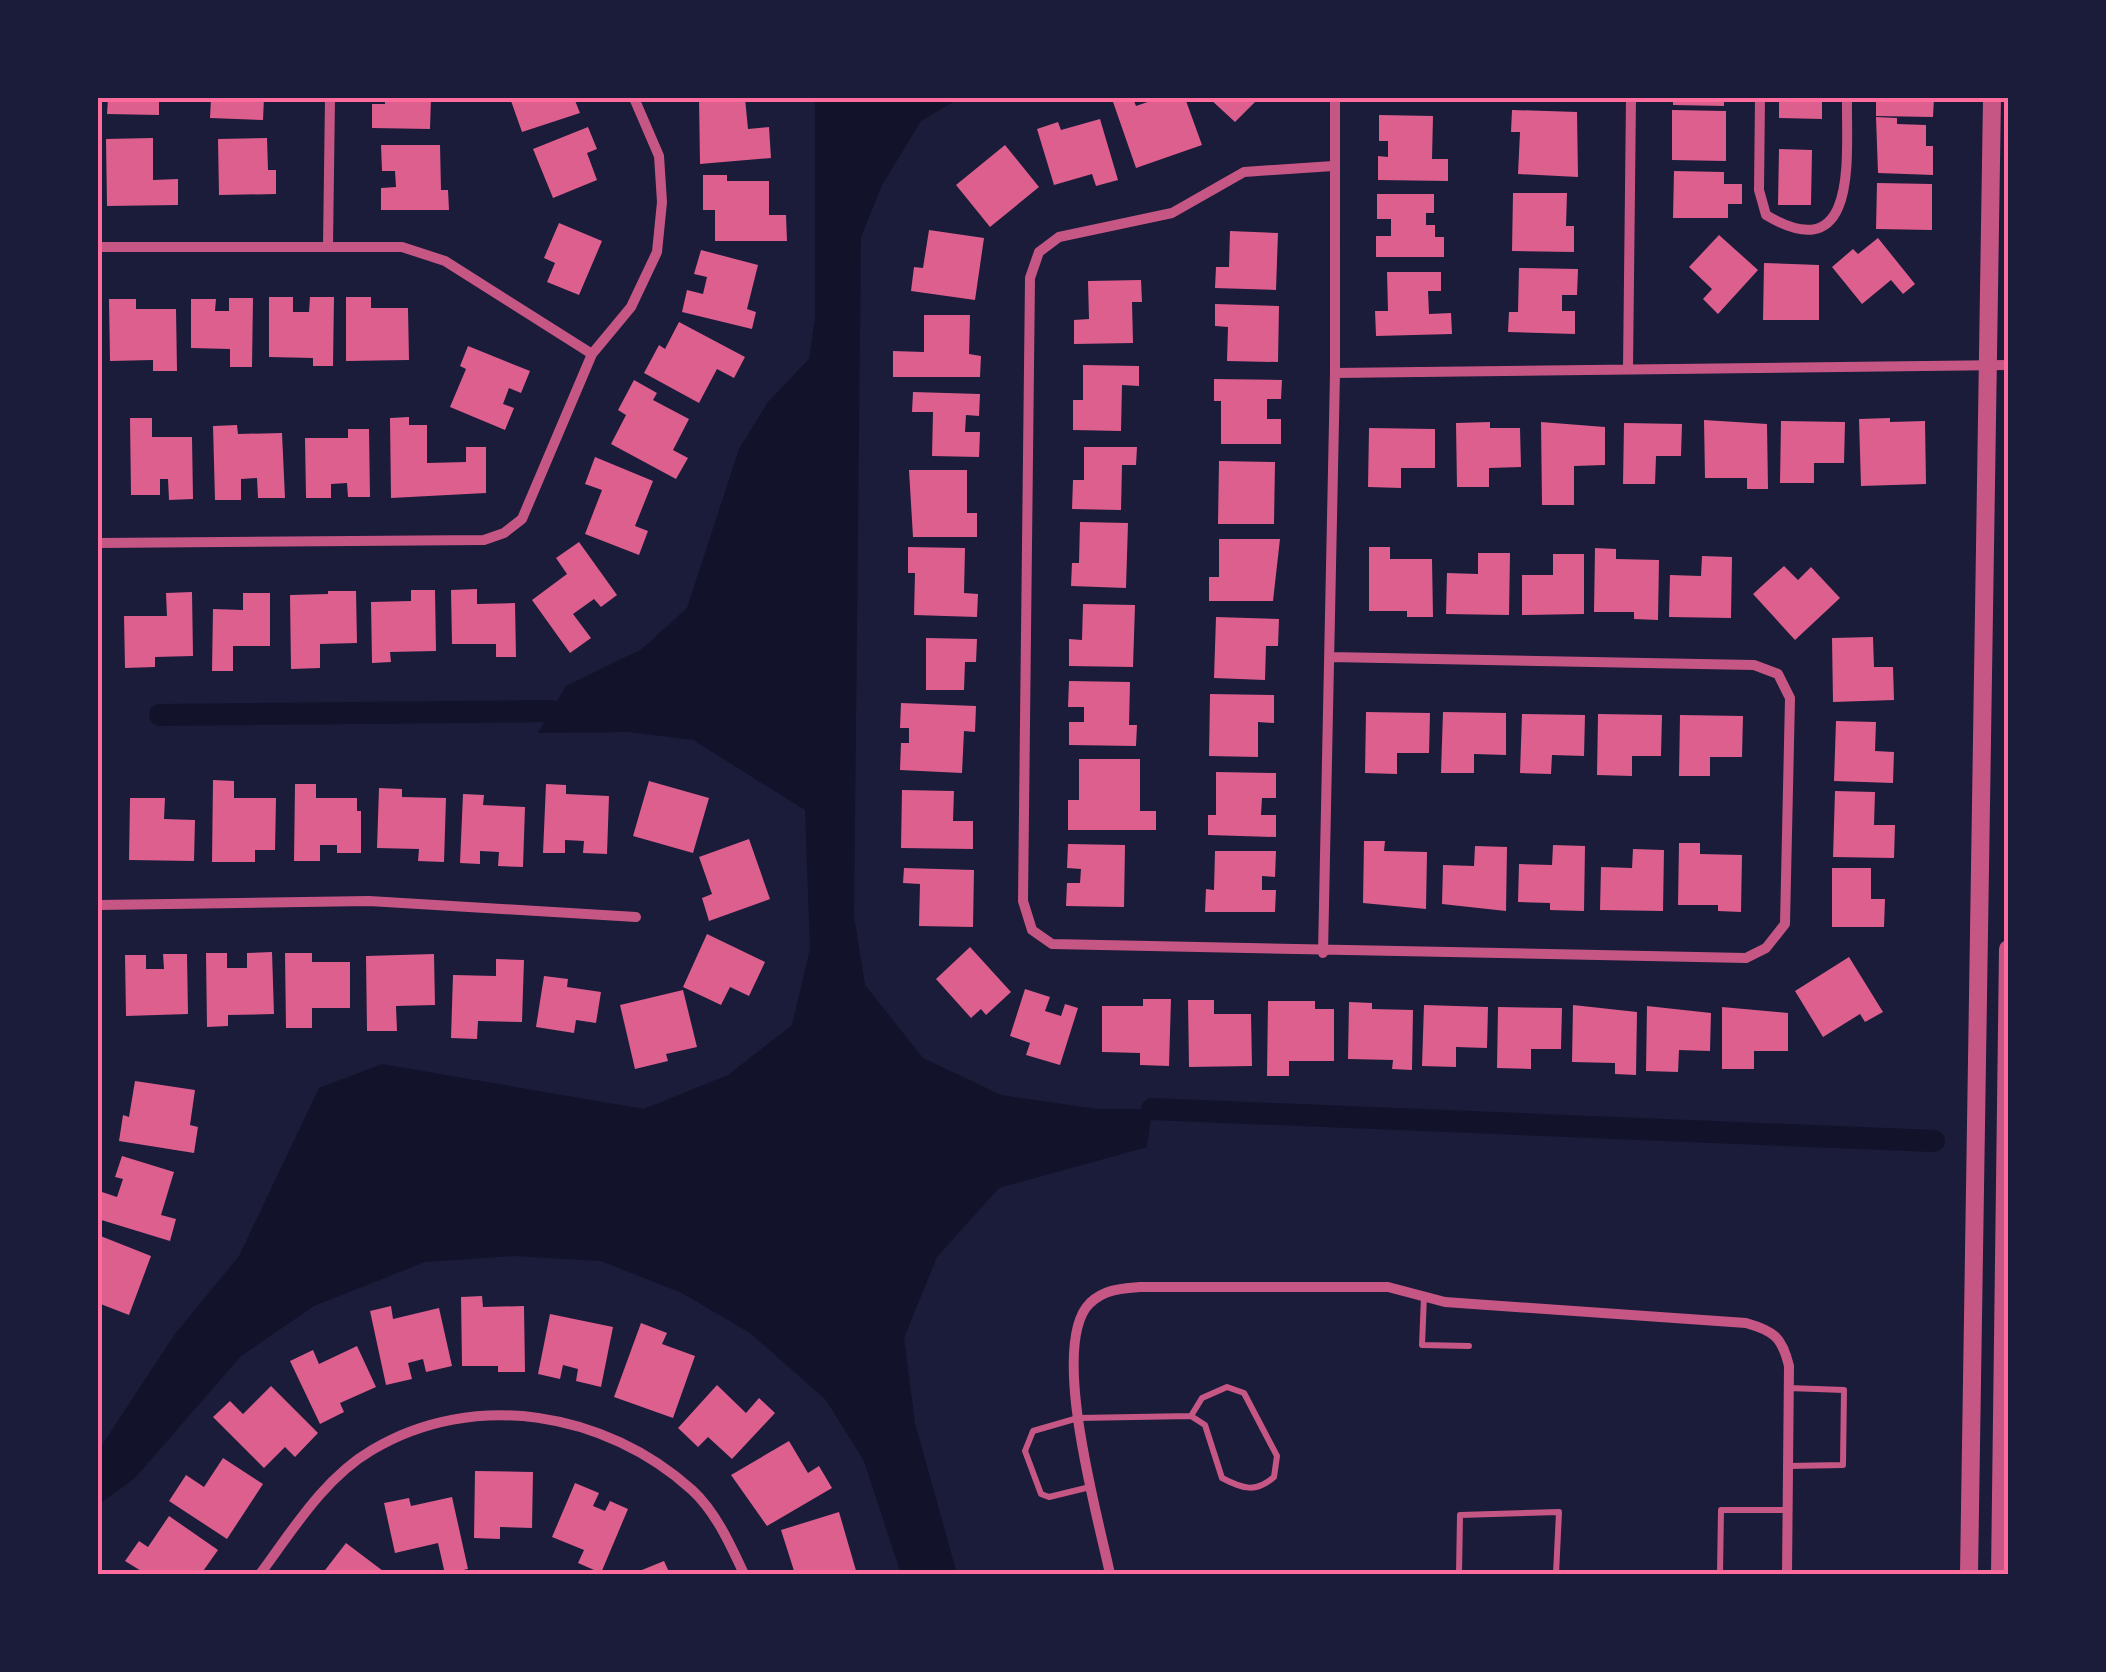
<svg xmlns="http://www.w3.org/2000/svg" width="2106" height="1672" font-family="Figtree,sans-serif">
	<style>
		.water { fill: #12122b }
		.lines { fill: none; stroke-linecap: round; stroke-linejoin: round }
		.canal { stroke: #12122b; stroke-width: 22 }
		.building { fill: #dd5f8e }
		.service { stroke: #c65784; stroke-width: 6 }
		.minor { stroke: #c65784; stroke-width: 10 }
		.tertiary { stroke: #c65784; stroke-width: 18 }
		.neatline { fill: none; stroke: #ff6b9d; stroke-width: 4 }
	</style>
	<rect width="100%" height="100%" fill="#1b1b3a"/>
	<path class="water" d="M815 98H960L921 121 882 185 861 237 854 916 865 985 923 1058 1001 1095 1097 1109H1152L1147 1147 999 1188 937 1257 904 1338 915 1423 957 1574H901L864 1461 826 1400 750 1333 682 1293 601 1261 514 1256 425 1262 314 1306 241 1356 135 1478 98 1505V1451L175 1334 239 1256 319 1088 382 1064 644 1109 728 1075 792 1025 810 949 805 810 693 740 628 732 538 733 566 686 642 649 687 608 739 449 768 402 809 359 815 318Z"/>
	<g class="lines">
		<path class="canal" d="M160 715 551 711
			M1152 1109 1934 1141"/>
	</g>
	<path class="building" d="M108 98H159V115L107 114Z
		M211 98H264L263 120 210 118Z
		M385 98H431L430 129 372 128V104H385Z
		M510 98H574L580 113 522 132Z
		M699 98H745L748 129 769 127 771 158 700 164Z
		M1133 98 1136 106 1159 98H1185L1202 145 1136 168 1112 99Z
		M1209 98H1259L1235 122Z
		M1673 98H1724V106L1673 105Z
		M1779 98H1822V119L1779 118Z
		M1876 98H1934L1933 117 1876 116Z
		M1512 110 1577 112 1578 177 1518 174 1520 132H1511Z
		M1672 110 1726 111V161L1672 160Z
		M1379 115 1433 116 1432 159H1448V181L1378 180V156L1388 157V141H1379Z
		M1876 117 1897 118V124L1926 125V146H1933V175L1878 173Z
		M1100 119 1118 180 1096 186 1092 174 1054 185 1037 129 1058 122 1061 130Z
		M588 127 597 149 587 153 597 180 553 198 533 149Z
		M153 138V180L178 179V205L107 206 106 139Z
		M267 138 268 170H276V194L219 195 218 139Z
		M381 145H440L441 190H448L449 210H381V188L396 187 395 171H382Z
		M1005 145 1039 187 990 227 956 185Z
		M1779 149 1812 150 1811 205H1778Z
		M1674 171 1724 172V184H1742V204H1728V218H1673Z
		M703 175H727V181H769V215H786L787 241H715V210H703Z
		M1877 183 1932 184V230L1876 229Z
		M1513 193H1567L1566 226H1574V252L1512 251Z
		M1377 194H1434V213H1426V225H1435V237H1444V257H1376V236H1391V219H1377Z
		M559 223 602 241 579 295 547 282 555 263 544 258Z
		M929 230 984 238 975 300 911 291 914 267 923 268Z
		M1230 231 1278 233 1276 290 1215 288 1216 267H1229Z
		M1719 235 1758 270 1718 314 1703 299 1712 289 1689 267Z
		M1878 238 1915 284 1903 294 1891 280 1862 304 1832 267 1853 249 1858 254Z
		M701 250 758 265 747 309 756 312 752 329 682 312 687 290 703 294 707 277 694 274Z
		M1764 263 1819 265V320H1763Z
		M1519 268 1578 269 1577 295H1562V311H1575V334L1508 332 1509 312H1518Z
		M1387 272H1441V291H1428L1429 314 1451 313 1452 334 1376 336 1375 311H1388Z
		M1141 280 1142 302H1132L1133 343 1074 344V320L1089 319 1088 281Z
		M269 297H293V312H309L310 297H334L333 366H313V358L269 357Z
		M346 297H371V308H408L409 360 346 361Z
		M229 298H253L252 367H230V349L191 348V299H216L215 311H229Z
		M109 299H136V309H176L177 371H153V360L110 361Z
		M1215 304 1279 306 1278 362 1227 361 1228 327 1215 326Z
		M924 315H970L969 354 981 356 980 377H893V351L924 352Z
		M679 322 745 357 734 378 717 369 699 403 644 373 659 345 665 349Z
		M468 346 530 371 521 393 509 388 503 404 514 408 505 430 450 407 466 369 460 366Z
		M1083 365 1139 366V386L1122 385 1121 431 1073 430V400H1083Z
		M1214 379 1282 380 1281 399H1267V419H1281V444H1221V401H1214Z
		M634 380 657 393 653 400 689 419 673 450 688 458 676 479 611 444 626 415 618 410Z
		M913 392 980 394 979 416 966 415 965 432H980L979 457 932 456 933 412H912Z
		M409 417V425H427V463L466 462V447H486V493L391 498 390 418Z
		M130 418H152V437H192L193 499 169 500 168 479H160V495H131Z
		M1890 418V422L1925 421 1926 484 1861 486 1859 419Z
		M1704 420 1767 424 1768 489H1747V478H1705Z
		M1781 421 1845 422 1844 463H1814V483H1780Z
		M1490 422V428H1520L1521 467 1489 468V487H1457L1456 423Z
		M1541 422 1605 427V465L1574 466V505H1542Z
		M1624 423 1682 424 1681 456H1656L1655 484H1623Z
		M237 425 238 434 282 433 285 498H258L257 478 241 479V500H215L213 426Z
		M1369 428 1435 429V468H1401V488L1368 487Z
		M348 429H369L370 497H348L347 483 331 484V498H306L305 438H348Z
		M1084 447H1137L1136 465H1122L1121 510 1072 509 1073 480H1084Z
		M595 457 653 481 635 526 648 531 639 555 585 534 602 490 585 484Z
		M1219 461 1275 462 1274 524H1218Z
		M909 470H967V513H977V537H913Z
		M1080 522 1128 523 1126 588 1071 586 1072 563H1079Z
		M1219 539H1280L1273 601H1209V577H1219Z
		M579 542 617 595 601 607 594 599 573 614 591 638 570 653 532 600 567 574 556 558Z
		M908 547 965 548 964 593 978 594 977 617 914 615 915 573H908Z
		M1369 547H1390V559H1432L1433 617H1407V611H1369Z
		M1595 548 1616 549V559L1659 560 1658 620 1634 619V612H1594Z
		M1478 553H1510L1509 615 1446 614 1447 573 1478 574Z
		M1553 554H1584V614L1522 615V575H1553Z
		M1702 556 1732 557 1731 618 1669 617 1670 575 1701 576Z
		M1784 566 1798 580 1811 567 1840 598 1795 640 1753 594Z
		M477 589V604L515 603 516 657H496V644H452L451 590Z
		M411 590H435L436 651 390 652 391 662 372 663 371 602 411 601Z
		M328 591H356L357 643 320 644V668L291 669 290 595 328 594Z
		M192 592 193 656 155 657V667L125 668 124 616H167L166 593Z
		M243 593H270V646H233V671H212L213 609 243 610Z
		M1083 604 1135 605 1133 667 1069 666V639L1082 640Z
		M1216 617 1279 619 1278 646H1266L1265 680 1214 678Z
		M1873 637 1874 667H1893L1894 700 1833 702 1832 638Z
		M926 638 977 639 976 662H965L964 690H926Z
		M1069 681 1130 682 1129 725H1137L1136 746 1069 745V722H1084V707H1068Z
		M1210 694 1274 695V723L1258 722V757L1209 756Z
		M901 703 976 706 975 732 964 731 962 773 900 770 901 743H909V728H900Z
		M1366 712 1430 713 1429 753H1397V774L1365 773Z
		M1443 712 1506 713V755L1474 754V773H1441Z
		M1522 714 1585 715 1584 756 1552 755 1551 774 1520 773Z
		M1598 714 1662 715 1661 756H1632V776L1597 775Z
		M1680 715 1743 716 1742 757H1710V776H1679Z
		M1836 721 1876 722 1875 751 1894 752 1893 783 1834 781Z
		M1079 759H1140V811H1156V830H1068V800H1079Z
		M1216 772 1276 773V798H1262L1261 815H1276V837L1208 835V815H1216Z
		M213 780 234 781V798H276L275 850H255V862H212Z
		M649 781 709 798 693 853 633 836Z
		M295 784H316V798H357V811H361V853H337V845H320V861H294Z
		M546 784 566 785V794L609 796 607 854 583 853 584 841 565 840V853H543Z
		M379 788 402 789V797L446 798 444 862 418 861 419 849 377 848Z
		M902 790 954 791 953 821H973V849L901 848Z
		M1835 791 1875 792 1874 825H1895L1894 858 1833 857Z
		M463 794 484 795 483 805 525 807 523 867 498 866 499 852 480 851V864L460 863Z
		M130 798H165L164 819 195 820 194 861 129 860Z
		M749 839 770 899 709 921 702 898 712 894 699 857Z
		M1364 841H1385L1384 851 1427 852 1426 909 1363 903Z
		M1679 843H1700V854L1742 855 1741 912 1718 911V905H1678Z
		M1068 844 1125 845 1124 907 1066 906 1067 883H1080L1081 869 1067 868Z
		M1553 845 1585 846 1584 911 1550 910V903L1518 902 1519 864 1552 865Z
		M1475 846 1507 847 1506 911 1442 904 1443 865 1474 866Z
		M1633 849 1664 850 1663 911 1600 910 1601 867 1632 868Z
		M1215 851H1276L1275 877 1262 876V890H1276L1275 912H1205L1206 889 1214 890Z
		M904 868 974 870 973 927 919 926 920 884 903 883Z
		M1832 868H1871V899H1885L1884 927H1832Z
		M707 934 765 962 749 996 730 987 721 1005 683 987Z
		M970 947 1011 992 986 1015 981 1009 971 1018 936 979Z
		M272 952 274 1014 228 1015V1026L207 1027 206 953H227V968H247V953Z
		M285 953H312V962H350V1008H312V1028H286Z
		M163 954H187L188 1014 126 1016 125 955H146V969H164Z
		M434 954 435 1005 396 1006 397 1031H367L366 956Z
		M1849 957 1883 1012 1865 1022 1860 1014 1823 1037 1795 991Z
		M496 959 524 960 522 1022 478 1021 477 1039 451 1038 453 975 496 976Z
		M544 976 568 979 567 987 601 992 596 1023 576 1020 574 1033 536 1027Z
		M1025 989 1050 997 1045 1011 1061 1016 1065 1004 1078 1008 1060 1065 1026 1055 1030 1043 1010 1036Z
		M683 990 697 1047 666 1054 668 1061 635 1069 620 1005Z
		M1143 999H1171L1169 1066 1140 1065V1053L1102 1052V1006H1143Z
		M1188 1000H1214V1014H1251L1252 1066 1189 1067Z
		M1268 1001H1315V1009H1334V1061H1289V1076H1267Z
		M1349 1002 1372 1003V1009L1413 1010 1412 1070 1392 1069 1393 1060 1348 1059Z
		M1424 1005 1488 1007 1487 1048 1456 1047V1067L1422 1066Z
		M1573 1005 1637 1012 1636 1075 1615 1074V1063L1572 1062Z
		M1647 1006 1711 1013 1710 1051 1679 1050 1678 1072 1646 1071Z
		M1498 1007 1562 1008 1561 1049H1531V1069L1497 1068Z
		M1722 1007 1788 1013V1051H1754V1069H1722Z
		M135 1081 195 1090 190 1125 198 1127 194 1153 119 1141 123 1115 129 1117Z
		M122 1156 174 1172 161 1215 176 1219 170 1241 98 1219 102 1192 117 1197 123 1179 115 1177Z
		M98 1235 151 1256 129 1315 98 1303Z
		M482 1296 483 1307 524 1306 525 1372H498V1366H462L461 1297Z
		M391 1306 393 1319 439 1308 452 1366 426 1372 423 1359 408 1363 412 1379 386 1385 370 1311Z
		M550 1314 613 1327 601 1387 576 1381 578 1369 563 1365 560 1379 538 1374Z
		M641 1323 667 1333 662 1344 695 1356 673 1418 614 1397Z
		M357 1346 376 1387 340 1403 344 1412 320 1424 290 1361 313 1350 319 1364Z
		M717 1385 746 1413 759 1398 775 1413 732 1459 708 1437 698 1447 678 1428Z
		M271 1386 318 1433 295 1457 285 1447 264 1468 213 1417 230 1401 243 1414Z
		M789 1441 808 1473 819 1466 832 1488 767 1526 731 1475Z
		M223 1458 263 1484 227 1539 169 1501 186 1475 204 1487Z
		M475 1471 533 1472 532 1528 500 1527V1539L474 1538Z
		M575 1483 599 1493 593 1506 605 1511 610 1501 628 1509 601 1573 578 1563 584 1550 552 1537Z
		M452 1497 468 1569 445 1574 438 1543 395 1553 384 1503 409 1498 411 1506Z
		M839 1512 857 1574H795L781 1530Z
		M169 1516 218 1550 201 1574H146L125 1561 139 1541 148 1547Z
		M346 1543 387 1574H322Z
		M664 1561 670 1574H632Z"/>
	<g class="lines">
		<path class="service" d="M1424 1296 1422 1345 1469 1346
			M1787 1466 1843 1465 1844 1390 1788 1388
			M1090 1487 1049 1497 1041 1494 1025 1451 1033 1431 1078 1418 1191 1416 1202 1398 1227 1387 1244 1393 1277 1456 1274 1477C1256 1493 1243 1489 1222 1478L1205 1425 1191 1416
			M1459 1574 1460 1515 1559 1512 1556 1574
			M1720 1574 1721 1510H1785"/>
		<path class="minor" d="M1760 98 1759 190 1766 215C1860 271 1846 154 1847 98
			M328 245 330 98
			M98 247H402L445 261 592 354
			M1628 369 1631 98
			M1335 373 2008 365
			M98 543 484 540 504 533 522 519 592 354 631 307 657 252 662 202 659 156 634 98
			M1330 657 1754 665 1778 674 1790 698 1785 924 1766 948 1746 958 1052 944 1032 930 1023 901 1030 278 1039 252 1059 237 1172 213 1244 172 1333 166
			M98 905 369 901 636 917
			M1323 953 1335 373V98
			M260 1574C292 1531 324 1478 372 1450 474 1389 606 1412 692 1490 716 1512 731 1546 744 1574
			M1110 1574C1099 1520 1048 1344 1090 1303 1105 1289 1120 1289 1140 1287H1388L1445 1302 1746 1323C1774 1331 1782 1337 1789 1366L1787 1574"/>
		<path class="tertiary" d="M1969 1574 1992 98
			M2000 1574 2008 949"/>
	</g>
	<rect width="2106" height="1672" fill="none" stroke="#1b1b3a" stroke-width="200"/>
	<rect x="100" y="100" width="1906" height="1472" class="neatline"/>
</svg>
